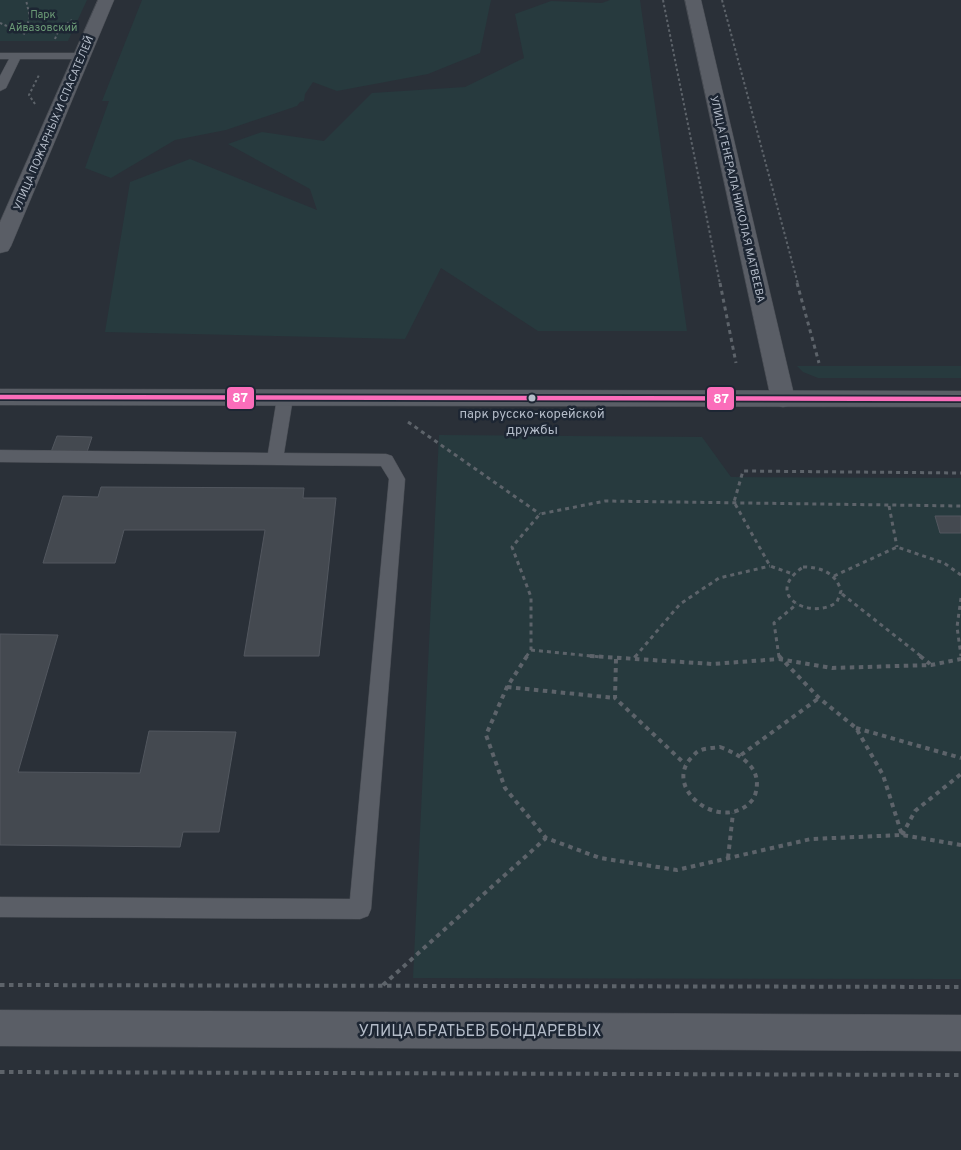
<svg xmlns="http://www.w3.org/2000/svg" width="961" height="1150" font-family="Overpass,sans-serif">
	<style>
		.green { fill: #273a3e }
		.building { fill: #444950; stroke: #52575f }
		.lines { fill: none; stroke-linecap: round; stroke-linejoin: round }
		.service-casing { stroke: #484c53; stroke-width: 1 }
		.minor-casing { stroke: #484c53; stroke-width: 1 }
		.tertiary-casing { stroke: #484c53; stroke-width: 1 }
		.path-far2 { stroke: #5d636a; stroke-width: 2; stroke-dasharray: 2.5 2.5; stroke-linecap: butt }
		.path-far1 { stroke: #5d636a; stroke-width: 3; stroke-dasharray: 4 4; stroke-linecap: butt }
		.path { stroke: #5d636a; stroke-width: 4; stroke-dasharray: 4.5 4.5; stroke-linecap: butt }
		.service { fill: #5a5e66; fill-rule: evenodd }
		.minor { fill: #5a5e66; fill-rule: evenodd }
		.tertiary { fill: #5a5e66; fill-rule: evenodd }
		.bus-1-casing { stroke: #1d2633; stroke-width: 8 }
		.bus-1 { stroke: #fb6dba; stroke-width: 4.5 }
		.bus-dot { fill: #b4bcc9; stroke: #1d2633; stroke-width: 2 }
		.labels { text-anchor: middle; stroke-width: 5; stroke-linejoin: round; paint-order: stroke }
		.far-park-label { font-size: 11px; fill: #6b9a76; stroke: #1d2633 }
		.far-street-label { font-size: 11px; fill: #b4bcc9; stroke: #1d2633 }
		.bus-label { font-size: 13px; fill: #b4bcc9; stroke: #1d2633 }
		.near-street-label { font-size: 16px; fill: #b4bcc9; stroke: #1d2633 }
		.line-badge { stroke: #1d2633; stroke-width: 2 }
		.badge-label { font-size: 14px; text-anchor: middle; font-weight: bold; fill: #fff }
	</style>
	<rect width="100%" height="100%" fill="#2a3038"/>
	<path class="green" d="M0 0H87L68 41H0Z
		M142 0H491L480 53 428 74 337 91 313 82 305 94 304 101 300 102 297 106 226 130 175 140 111 178 85 168 109 101H102Z
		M610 0H640L687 331H538L441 268 405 339 105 332 130 182 190 159 317 210 310 189 228 144 262 132 324 141 372 93 465 87 524 58 515 14 551 1 602 3Z
		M797 366H961V378H818L803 372Z
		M439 435 702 437 731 477 961 478V979L413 978Z"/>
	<path class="building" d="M57 436 92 437 87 452H51Z
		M101 487 304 488 303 498H336L319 656H244L265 530H124L115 563H43L63 496 98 497Z
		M935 516H961V533H940Z
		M0 634 58 635 18 772 140 773 149 731 236 732 219 832H183L180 847 0 845Z"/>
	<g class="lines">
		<defs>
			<path id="service" d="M0 53H83L89 56 83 59H20L6 88 0 91V76L9 59H0Z
				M285 393 290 394 293 398 284 453 386 454 392 456 405 479 371 909 368 916 360 919 0 917V897L350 899 389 479 381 466 0 462V450L268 453 277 398 280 394Z"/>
			<path id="minor" d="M98 0H114L11 246 8 251 0 253V222Z
				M685 0H701L795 399 792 405 783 407 774 405 771 399Z
				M0 1010 961 1015V1051L0 1046Z"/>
			<path id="tertiary" d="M0 389 961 391V407L0 405Z"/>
		</defs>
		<use href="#service" class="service-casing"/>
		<use href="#minor" class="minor-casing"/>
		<use href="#tertiary" class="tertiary-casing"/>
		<path class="path-far2" d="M663 0 720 284
			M722 0 798 284
			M0 23 25 34
			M24 33 30 17 26 0
			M55 39 59 29 72 20
			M35 104 29 95 39 75"/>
		<path class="path-far1" d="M720 283 736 363
			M797 283 819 363
			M408 422 540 514
			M889 506 897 547
			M803 567C821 567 836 573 841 591L837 602C812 621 761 596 803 567Z
			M790 573 770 566 734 502 743 471 961 473
			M834 576 897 547 944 563 961 575
			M842 594 922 657
			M961 598 957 627 961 656
			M531 650 601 657
			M526 657 531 650V597L512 547 540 514 605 501 961 506
			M635 657 680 604 719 578 770 566
			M779 657 774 623 797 604"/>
		<path class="path" d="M527 656 507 687 486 735 505 788 546 838 600 858 677 870 811 839 902 835 961 845
			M590 656 713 664 779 659 832 668 931 665 961 659
			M779 656 819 698 856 728 883 775 902 835
			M920 656 930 664
			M635 658 636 656
			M616 659 615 698 685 764
			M507 687 615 698
			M856 728 961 758
			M720 747C743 756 765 769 754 798 725 837 660 789 692 757 695 754 697 751 701 750 706 748 714 748 720 747Z
			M741 755 819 698
			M902 835 915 811 961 774
			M728 858 733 813
			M0 985 961 987
			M383 985 546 838
			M0 1072 961 1075"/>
		<use href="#service" class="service"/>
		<use href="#minor" class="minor"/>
		<use href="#tertiary" class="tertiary"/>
		<defs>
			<path id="bus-1" d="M0 397 961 399"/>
		</defs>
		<use href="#bus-1" class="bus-1-casing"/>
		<use href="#bus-1" class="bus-1"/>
	</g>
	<circle class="bus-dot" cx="532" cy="398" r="4.5"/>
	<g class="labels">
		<g class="far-park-label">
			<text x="43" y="18">Парк<tspan x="43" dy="13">Айвазовский</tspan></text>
		</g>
		<g class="far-street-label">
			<text transform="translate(53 123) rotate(-67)" y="4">УЛИЦА ПОЖАРНЫХ И СПАСАТЕЛЕЙ</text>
			<text transform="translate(738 199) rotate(77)" y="4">УЛИЦА ГЕНЕРАЛА НИКОЛАЯ МАТВЕЕВА</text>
		</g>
		<g class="bus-label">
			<text x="532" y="418">парк русско-корейской<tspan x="532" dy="16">дружбы</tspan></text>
		</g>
		<g class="near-street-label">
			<text x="480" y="1036">УЛИЦА БРАТЬЕВ БОНДАРЕВЫХ</text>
		</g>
	</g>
	<g class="line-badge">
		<rect x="226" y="386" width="29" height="24" rx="5" fill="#fb6dba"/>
		<rect x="706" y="386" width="29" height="25" rx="5" fill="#fb6dba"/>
	</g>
	<g class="badge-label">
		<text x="240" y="402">87</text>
		<text x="721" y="403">87</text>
	</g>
</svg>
